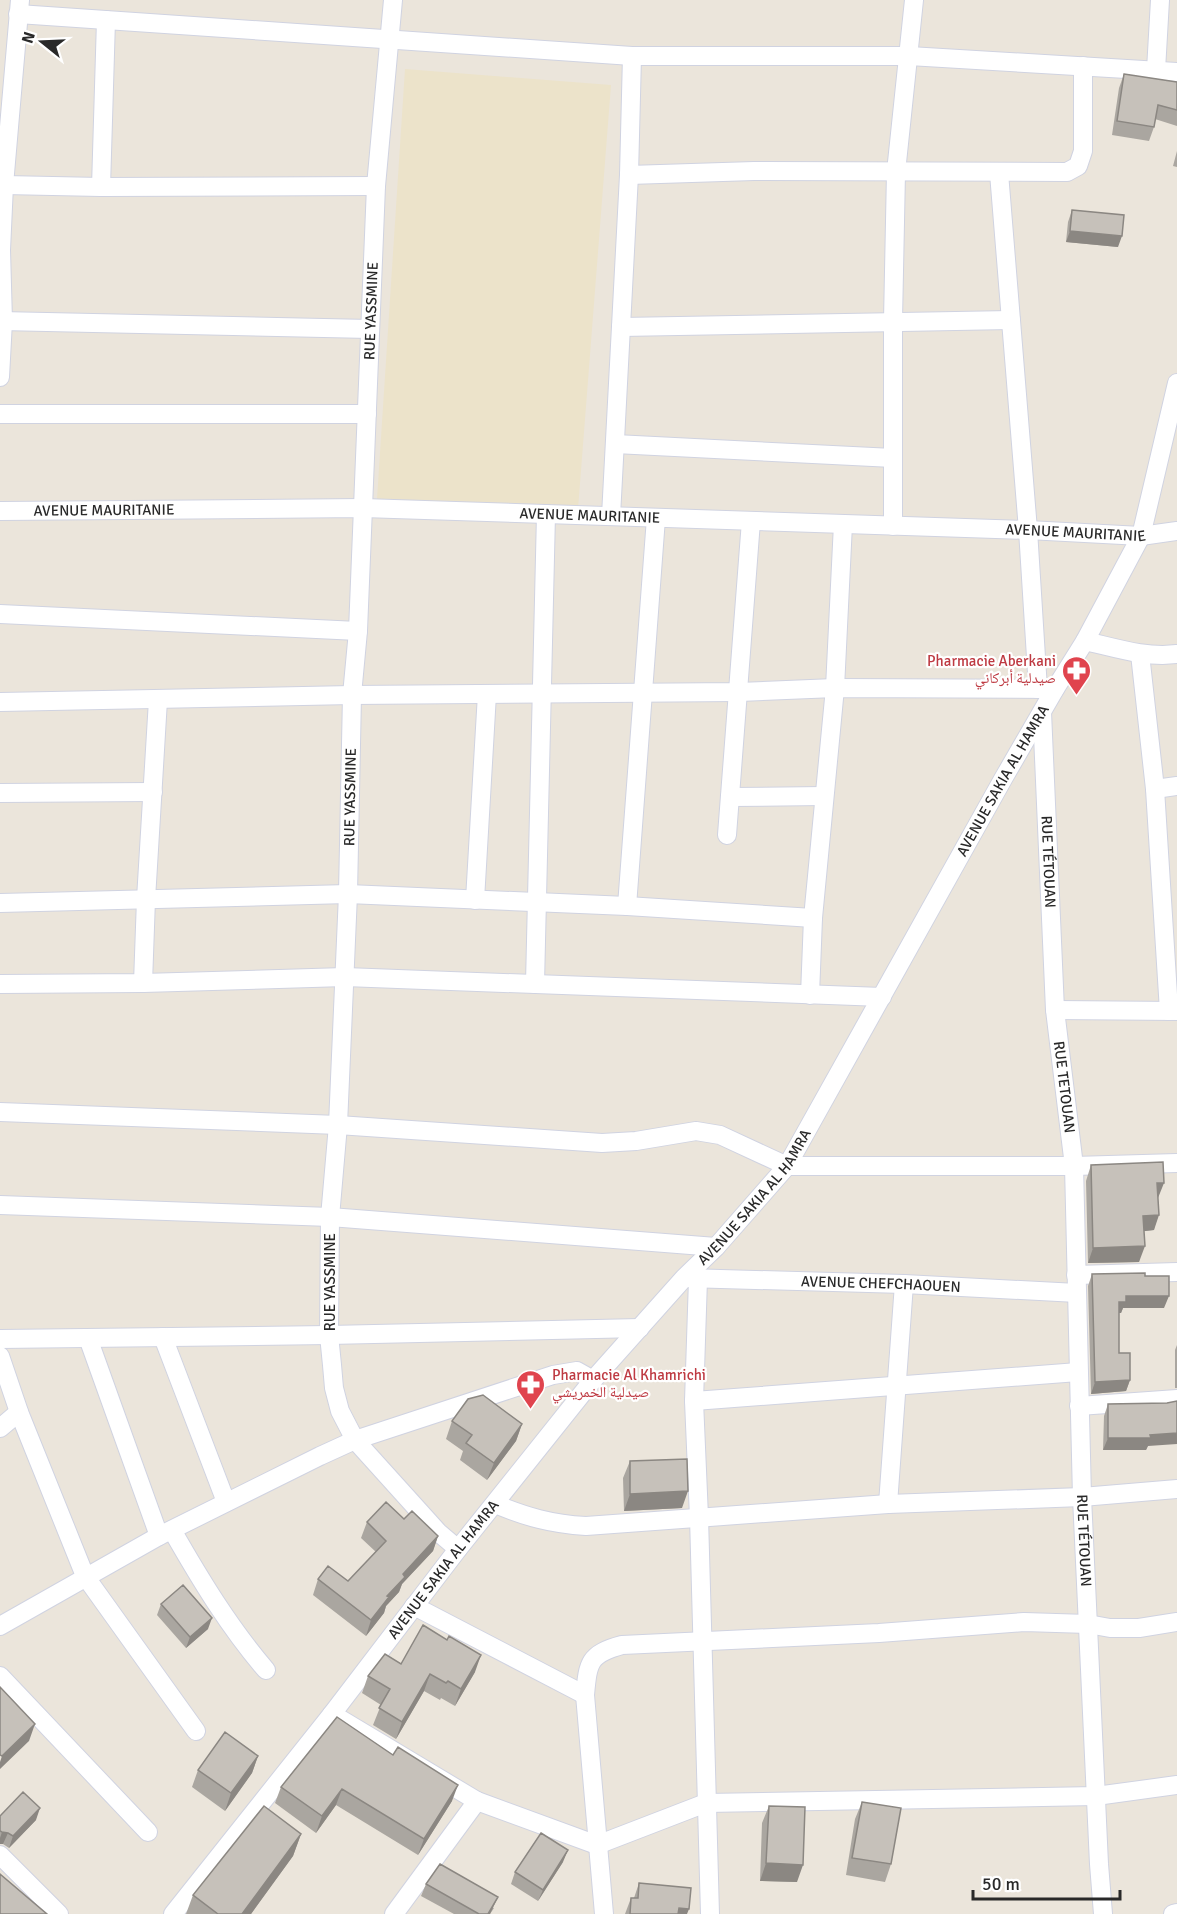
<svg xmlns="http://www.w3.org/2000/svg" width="1177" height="1914" font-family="Signika,'Noto Naskh Arabic',sans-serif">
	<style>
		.education { fill: #ece3ca }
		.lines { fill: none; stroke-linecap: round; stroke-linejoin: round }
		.minor-casing { stroke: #d0d3e1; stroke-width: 20 }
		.minor { stroke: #fff; stroke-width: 18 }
		.wall { fill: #aaa6a0 }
		.shaded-wall { fill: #8b8782 }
		.building { fill: #c6c1ba; stroke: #8b8782; stroke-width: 1.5 }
		.labels { text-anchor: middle; stroke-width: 4.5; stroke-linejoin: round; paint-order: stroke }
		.street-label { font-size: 15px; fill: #292929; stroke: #fff }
		.health-label { font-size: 15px; fill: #be3a42; stroke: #fff; text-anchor: end }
	</style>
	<rect width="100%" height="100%" fill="#ebe5db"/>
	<path class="education" d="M405 69 611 85 578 509 377 499Z"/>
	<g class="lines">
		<defs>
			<g id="minor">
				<path d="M393 0 376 186 358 631 352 695 348 894 338 1125 330 1217 329 1335 332 1365 334 1388 340 1411 355 1440 438 1532 458 1549"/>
				<path d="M18 14 632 56H909L1177 72"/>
				<path d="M1156 70 1160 0"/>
				<path d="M999 173 1028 530 1038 689"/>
				<path d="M629 175 754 171 1067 172 1078 166 1083 151V66"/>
				<path d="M4 185 101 187 376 186"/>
				<path d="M101 187 106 20"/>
				<path d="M0 321 370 329"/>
				<path d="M621 327 1011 320"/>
				<path d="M0 377 3 321 1 250 4 185 20 0"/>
				<path d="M0 414H367"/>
				<path d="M615 444 893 458"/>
				<path id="s1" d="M0 511 363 508 1028 530 1141 536 1177 531"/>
				<path d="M611 516 629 175 632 56"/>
				<path d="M893 526V321L896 172 914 0"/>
				<path d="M0 614 358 631"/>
				<path d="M1085 641C1116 648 1146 658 1177 654"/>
				<path d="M1140 654 1155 789 1169 1011"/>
				<path d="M0 702 352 695 739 692 835 688 1055 689"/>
				<path id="s2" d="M1042 712 1055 1010 1074 1166 1082 1497 1099 1864 1103 1914"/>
				<path d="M1155 789 1177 786"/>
				<path d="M0 793 153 792"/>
				<path d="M730 797 824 796"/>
				<path d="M727 835 751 521"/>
				<path d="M475 900 487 694"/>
				<path d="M0 903 348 894 627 906 813 918"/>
				<path d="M627 906 656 518"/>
				<path d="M143 983 146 899 158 700"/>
				<path d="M0 984 143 983 345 977 882 997"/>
				<path d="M535 984 546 514"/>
				<path d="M810 995 813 918 835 688 843 524"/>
				<path d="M1055 1010 1177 1011"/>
				<path d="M0 1112 338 1125 602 1143 636 1141 696 1131 720 1135 787 1166H1074L1177 1163"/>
				<path d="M0 1205 330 1217 716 1247"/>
				<path d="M1076 1275 1177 1272"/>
				<path id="s3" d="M686 1278 904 1284 1077 1293"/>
				<path d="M698 1279 694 1401 699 1517 710 1914"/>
				<path d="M163 1337 226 1502"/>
				<path d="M88 1338 159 1536"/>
				<path d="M0 1339 329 1335 640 1328"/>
				<path d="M0 1356 19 1412 85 1576 196 1731"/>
				<path d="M694 1401 1078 1372"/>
				<path d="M1079 1406 1177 1399"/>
				<path d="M0 1428 19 1412"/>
				<path d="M495 1504C527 1517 551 1524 586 1526L888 1504 1082 1497 1177 1489"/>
				<path d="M888 1504 904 1284"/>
				<path d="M172 1530C200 1579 229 1627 266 1670"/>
				<path d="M414 1606 585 1695"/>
				<path d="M0 1626 159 1536 320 1456 355 1440 553 1375 577 1371 593 1380"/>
				<path d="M0 1676 148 1832"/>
				<path d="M332 1714 477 1801 394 1914"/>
				<path d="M477 1801 597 1845 706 1803 1096 1796 1177 1785"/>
				<path d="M0 1855 59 1914"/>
				<path id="s4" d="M173 1914 332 1714 458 1549 593 1380 684 1278 716 1247 787 1166 1003 779 1055 689 1085 641 1141 536 1177 383"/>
				<path d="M604 1914 585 1695C588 1662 589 1654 622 1645L879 1633 1024 1622 1088 1624 1110 1628H1139L1177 1622"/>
				<path d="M1173 1914 1177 1913"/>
			</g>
		</defs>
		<use href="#minor" class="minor-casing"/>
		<use href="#minor" class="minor"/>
	</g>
	<path class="wall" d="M1124 74 1177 82V126L1155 119 1154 127 1149 141 1112 135 1119 88Z
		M1177 151V167L1173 166Z
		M1072 210 1118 247 1066 242 1068 222Z
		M1091 1165 1158 1198 1154 1230 1144 1231 1139 1262 1088 1263 1086 1181Z
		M1092 1274 1145 1276 1164 1308H1123L1121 1313H1119V1353L1130 1380 1126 1391 1091 1394 1088 1286Z
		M1177 1345V1388H1175V1350Z
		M1167 1403 1146 1450H1103L1104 1416 1108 1404Z
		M452 1421 522 1424 516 1441 487 1480 460 1460 463 1451 446 1439Z
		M630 1461 682 1508 624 1511 623 1478Z
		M404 1519 438 1536 433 1551 402 1584 399 1592 386 1606 384 1613 366 1636 313 1595 318 1579 348 1581 376 1552 361 1538 367 1522Z
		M161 1604 208 1629 186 1648 157 1615Z
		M401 1664 475 1672 455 1706 441 1698 440 1700 424 1691 396 1739 373 1725 381 1705 362 1693 368 1676Z
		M337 1717 452 1801 418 1855 336 1805 316 1833 275 1803 281 1787Z
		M258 1756 252 1773 225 1811 192 1787 198 1770Z
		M862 1802 891 1864 885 1882 846 1875 855 1819Z
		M769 1806 797 1882 760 1881 762 1823Z
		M0 1816 36 1820 9 1848 3 1844H0Z
		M301 1834 293 1856 251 1914H186L193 1895Z
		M563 1862 538 1901 511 1884 515 1872Z
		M639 1883 687 1914H625L631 1898H634Z
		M426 1884 494 1908 490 1914H454L421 1896Z"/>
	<path class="shaded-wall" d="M1070 231 1122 236 1118 247 1066 242Z
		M1157 1183H1164L1158 1198Z
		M1159 1215 1154 1230 1137 1232 1143 1216Z
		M1145 1246 1139 1262 1088 1263 1093 1248Z
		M1126 1296H1169L1164 1308H1123L1121 1313H1115L1119 1302Z
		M1130 1380 1126 1391 1091 1394 1095 1382Z
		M522 1424 516 1441 487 1480 494 1463Z
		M1177 1433V1444L1148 1446 1146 1450H1103L1108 1438Z
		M688 1491 682 1508 624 1511 630 1494Z
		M438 1536 433 1551 402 1584 399 1592 386 1606 384 1613 366 1636 371 1620 387 1596 403 1574Z
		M212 1618 208 1629 186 1648 190 1637Z
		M481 1655 475 1672 455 1706 461 1689Z
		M430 1674 424 1691 396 1739 402 1722Z
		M35 1724 29 1741 0 1769V1762L2 1756Z
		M258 1756 252 1773 225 1811 231 1793Z
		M458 1785 452 1801 418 1855 424 1839Z
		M342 1789 336 1805 316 1833 322 1816Z
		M40 1808 36 1820 9 1848 13 1836Z
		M2 1832 8 1833 3 1844H0V1838Z
		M301 1834 293 1856 251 1914H242Z
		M568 1850 563 1862 538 1901 543 1890Z
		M766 1863 803 1865 797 1882 760 1881Z
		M498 1897 490 1914H488Z
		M679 1908 689 1909 687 1914H676Z"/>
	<path class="building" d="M1124 74 1177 82V110L1158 105 1154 127 1117 121Z
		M1072 210 1124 215 1122 236 1070 231Z
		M1163 1162 1164 1183H1157L1159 1215 1143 1216 1145 1246 1093 1248 1091 1165Z
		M1145 1273V1276H1169V1296H1126V1302H1119V1353H1130V1380L1095 1382 1092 1274Z
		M483 1395 522 1424 494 1463 466 1443 472 1435 452 1421 468 1399Z
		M1177 1401V1433L1150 1435 1151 1438H1108V1404L1167 1403Z
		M687 1459 688 1491 630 1494V1461Z
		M386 1502 404 1519 412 1511 438 1536 403 1574 405 1577 387 1596 389 1597 371 1620 318 1579 328 1566 348 1581 386 1541 367 1522Z
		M183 1585 212 1618 190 1637 161 1604Z
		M423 1625 447 1640 449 1636 481 1655 461 1689 448 1681 446 1683 430 1674 402 1722 379 1708 390 1689 368 1676 385 1654 401 1664Z
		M0 1687 35 1724 2 1756 0 1755Z
		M337 1717 393 1755 398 1747 458 1785 424 1839 342 1789 322 1816 281 1787Z
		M225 1732 258 1756 231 1793 198 1770Z
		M23 1792 40 1808 13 1836 8 1833 2 1832 0 1831V1816Z
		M862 1802 901 1808 891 1864 852 1858Z
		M264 1806 301 1834 242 1914H218L193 1895Z
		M769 1806 805 1807 803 1865 766 1863Z
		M541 1833 568 1850 543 1890 515 1872Z
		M440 1864 498 1897 488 1914H479L426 1884Z
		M0 1874 47 1914H0Z
		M639 1883 691 1888 689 1909 679 1908 678 1914H630L631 1898H638Z"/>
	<defs>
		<symbol id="pharmacy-pin" viewBox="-11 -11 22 30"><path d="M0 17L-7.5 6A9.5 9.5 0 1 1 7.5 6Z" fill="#e0444e" stroke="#fff"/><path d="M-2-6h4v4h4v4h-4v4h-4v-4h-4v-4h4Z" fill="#fff"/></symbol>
	</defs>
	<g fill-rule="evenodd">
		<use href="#pharmacy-pin" x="1060" y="654" width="33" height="45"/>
		<use href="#pharmacy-pin" x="514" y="1368" width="33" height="45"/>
	</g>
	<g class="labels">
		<g class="street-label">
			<text transform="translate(371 311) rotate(-88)" y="5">RUE YASSMINE</text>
			<text dy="5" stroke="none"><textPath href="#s1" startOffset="104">AVENUE MAURITANIE</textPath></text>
			<text dy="5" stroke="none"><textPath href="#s1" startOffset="590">AVENUE MAURITANIE</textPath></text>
			<text dy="5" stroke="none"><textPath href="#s1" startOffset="1076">AVENUE MAURITANIE</textPath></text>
			<text dy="5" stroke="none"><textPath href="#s4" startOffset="1410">AVENUE SAKIA AL HAMRA</textPath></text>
			<text transform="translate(350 797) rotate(-89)" y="5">RUE YASSMINE</text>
			<text dy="5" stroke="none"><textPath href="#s2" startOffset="150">RUE TÉTOUAN</textPath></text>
			<text dy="5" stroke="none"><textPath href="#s2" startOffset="376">RUE TETOUAN</textPath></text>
			<text dy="5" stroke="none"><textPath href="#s4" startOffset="924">AVENUE SAKIA AL HAMRA</textPath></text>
			<text transform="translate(330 1282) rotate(-90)" y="5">RUE YASSMINE</text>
			<text dy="5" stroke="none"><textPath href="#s3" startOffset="195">AVENUE CHEFCHAOUEN</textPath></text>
			<text dy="5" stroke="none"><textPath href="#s2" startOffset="830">RUE TÉTOUAN</textPath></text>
			<text dy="5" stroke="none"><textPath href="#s4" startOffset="438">AVENUE SAKIA AL HAMRA</textPath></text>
		</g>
		<g class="health-label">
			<text x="1056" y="666">Pharmacie Aberkani<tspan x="1056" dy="17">صيدلية أبركاني</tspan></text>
			<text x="552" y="1380" text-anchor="start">Pharmacie Al Khamrichi<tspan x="552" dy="17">صيدلية الخمريشي</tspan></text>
		</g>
	</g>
	<g transform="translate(42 42) rotate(288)" stroke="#ffffff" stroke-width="4.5" paint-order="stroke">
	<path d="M0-4.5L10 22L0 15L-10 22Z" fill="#292929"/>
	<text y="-9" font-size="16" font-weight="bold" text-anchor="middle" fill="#292929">N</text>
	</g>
	<path d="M973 1890v9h147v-9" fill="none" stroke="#292929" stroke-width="3"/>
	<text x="982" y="1890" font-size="18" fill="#292929" stroke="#ffffff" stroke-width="4.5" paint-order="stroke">50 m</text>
</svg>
